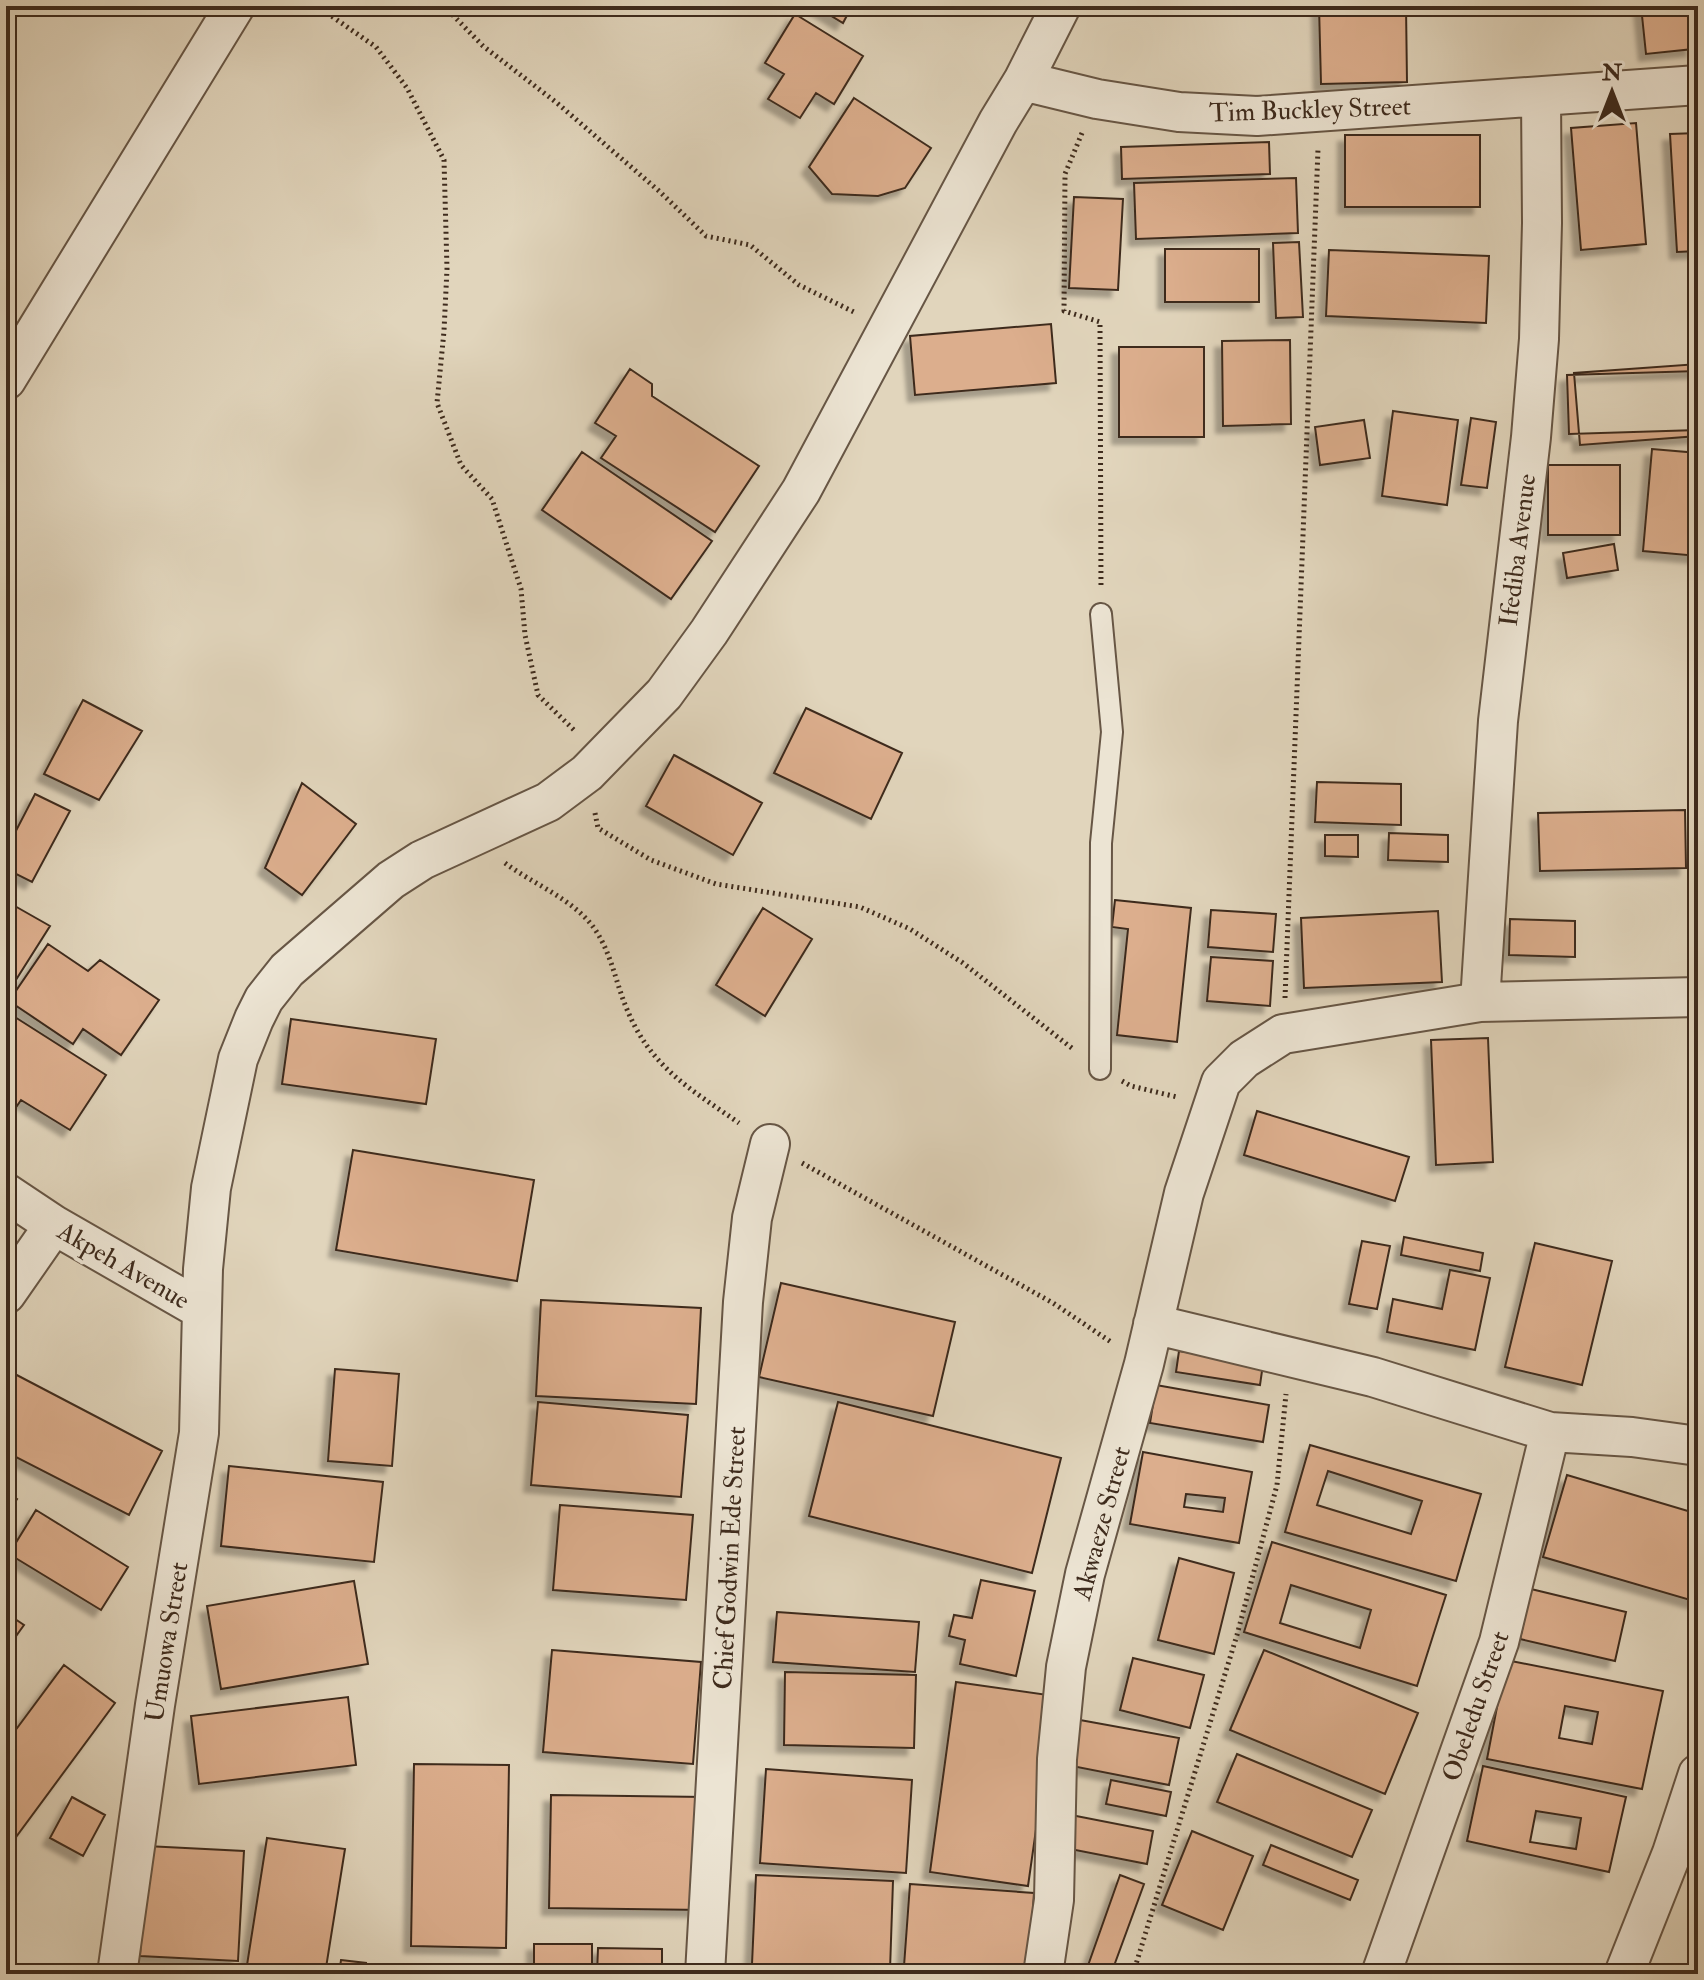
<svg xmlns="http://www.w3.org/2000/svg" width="1704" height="1980" font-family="'IM FELL Double Pica',serif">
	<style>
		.building { fill: #dcae8d; stroke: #3e2b1d; stroke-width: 2; fill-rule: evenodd; filter: url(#shadow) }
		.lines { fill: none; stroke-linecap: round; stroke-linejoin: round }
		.lane-casing { stroke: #675645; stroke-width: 24 }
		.street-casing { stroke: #675645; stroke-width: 42 }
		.path { stroke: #3e2b1d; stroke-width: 5; stroke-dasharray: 2 4; stroke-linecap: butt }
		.lane { stroke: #ece4d3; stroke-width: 20 }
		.street { stroke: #ece4d3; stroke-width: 38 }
		.labels { text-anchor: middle; stroke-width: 8; stroke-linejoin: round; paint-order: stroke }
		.street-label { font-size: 26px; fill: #3e2b1d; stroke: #ece4d3 }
	</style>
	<defs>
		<filter id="shadow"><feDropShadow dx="-7" dy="7" stdDeviation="2" flood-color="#0004"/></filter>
	</defs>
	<rect width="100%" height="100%" fill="#e1d5bc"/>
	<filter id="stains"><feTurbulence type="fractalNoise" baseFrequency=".0025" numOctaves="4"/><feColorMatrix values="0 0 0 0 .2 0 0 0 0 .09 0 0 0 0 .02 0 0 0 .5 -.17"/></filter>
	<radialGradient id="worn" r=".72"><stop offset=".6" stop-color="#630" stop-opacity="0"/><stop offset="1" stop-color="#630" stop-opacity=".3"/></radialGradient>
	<path class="building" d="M815 6H852L843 23Z
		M1319 6H1406L1407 82 1321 84Z
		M1641 6H1688L1693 49 1646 54Z
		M795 14 863 56 834 104 816 93 800 118 768 99 784 74 765 63Z
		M854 98 931 148 905 188 878 196 832 194 809 167Z
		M1636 123 1646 244 1581 250 1571 128Z
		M1698 133V251L1677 252 1670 134Z
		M1345 135H1480V207H1345Z
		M1269 142 1270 174 1122 179 1121 147Z
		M1296 178 1298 233 1136 239 1134 183Z
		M1074 197 1123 199 1118 290 1069 288Z
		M1299 242 1303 317 1276 318 1273 243Z
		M1165 249H1259V302H1165Z
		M1329 250 1489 256 1486 323 1326 316Z
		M1051 324 1056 383 915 395 910 336Z
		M1290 340 1291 424 1223 426 1222 341Z
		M1119 347H1204V437H1119Z
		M1698 364V436L1580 445 1574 373Z
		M630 369 652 384V396L759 466 715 532 601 458 616 436 595 423Z
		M1698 371V430L1569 434 1567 375Z
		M1393 411 1458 420 1447 505 1382 496Z
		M1471 418 1496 422 1487 488 1461 485Z
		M1364 420 1370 458 1320 465 1315 427Z
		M1652 449 1698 453V556L1643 551Z
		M582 452 712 541 671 599 542 510Z
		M1548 465H1620V535H1548Z
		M1614 544 1618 570 1567 578 1563 553Z
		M83 700 142 731 99 800 44 774Z
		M806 708 902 753 871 819 774 773Z
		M674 755 762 803 733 855 646 806Z
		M1317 782 1401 784V825L1315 822Z
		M302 783 356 824 302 895 265 868Z
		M35 794 70 811 32 882 6 869V850Z
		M1685 810 1686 868 1540 871 1538 813Z
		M1389 833 1448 835V862L1388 860Z
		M1325 835H1358V857L1325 856Z
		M1115 900 1191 908 1177 1042 1117 1035 1128 929 1112 927Z
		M6 901 50 926 7 994H6Z
		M763 908 812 939 765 1016 716 985Z
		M1211 910 1276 914 1273 952 1208 947Z
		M1438 911 1442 982 1304 988 1301 918Z
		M1510 919 1575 921V957L1509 955Z
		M48 944 88 971 100 960 159 1000 121 1055 83 1029 73 1044 9 1001Z
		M1211 957 1273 961 1270 1006 1207 1001Z
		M7 1012 106 1075 70 1130 21 1100 6 1122Z
		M291 1019 436 1039 426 1104 282 1084Z
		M1488 1038 1493 1162 1436 1165 1431 1040Z
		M1257 1111 1409 1157 1395 1201 1244 1155Z
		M353 1150 534 1180 517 1281 336 1250Z
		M1404 1237 1483 1253 1480 1271 1401 1255Z
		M1362 1241 1390 1246 1377 1309 1349 1304Z
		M1535 1243 1612 1261 1582 1385 1505 1367Z
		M1450 1270 1490 1278 1475 1350 1387 1332 1393 1299 1442 1309Z
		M781 1283 955 1322 933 1416 759 1377Z
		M541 1300 701 1308 696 1404 536 1396Z
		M1179 1351 1263 1364 1260 1385 1176 1372Z
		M335 1369 399 1374 392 1466 328 1461Z
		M11 1372 162 1451 129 1515 6 1452V1382Z
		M1156 1385 1269 1405 1263 1442 1150 1423Z
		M538 1402 688 1415 681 1497 531 1485Z
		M838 1402 1061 1458 1032 1573 809 1516Z
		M1310 1445 1481 1494 1456 1581 1285 1532ZM1328 1471 1422 1501 1411 1534 1317 1505Z
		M1143 1452 1252 1472 1239 1543 1130 1524ZM1186 1494 1225 1498 1223 1512 1184 1507Z
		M229 1466 383 1482 374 1562 221 1546Z
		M1567 1475 1698 1514 1697 1602 1543 1557Z
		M6 1492 17 1499 6 1516Z
		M560 1505 693 1515 686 1600 553 1590Z
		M36 1510 128 1567 101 1610 9 1554Z
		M1272 1542 1446 1595 1417 1686 1244 1632ZM1291 1585 1371 1610 1360 1648 1280 1623Z
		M1179 1558 1234 1573 1214 1654 1158 1640Z
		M981 1580 1035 1591 1016 1676 960 1664 965 1640 949 1636 954 1615 972 1618Z
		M354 1581 368 1664 221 1689 207 1606Z
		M1531 1589 1626 1612 1615 1661 1520 1639Z
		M777 1612 919 1622 915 1672 773 1662Z
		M6 1613 24 1625 6 1650Z
		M552 1650 701 1662 693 1764 543 1752Z
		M1264 1650 1418 1713 1385 1794 1230 1730Z
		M1133 1658 1204 1675 1190 1728 1120 1710Z
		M1506 1660 1663 1691 1642 1789 1487 1759ZM1565 1706 1598 1712 1592 1744 1559 1738Z
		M64 1665 115 1703 16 1837 6 1829V1743Z
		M785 1672 916 1675 914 1748 784 1745Z
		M956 1682 1055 1696 1028 1886 930 1872Z
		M348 1697 356 1765 199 1784 191 1716Z
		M1080 1720 1179 1738 1169 1785 1072 1766Z
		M1237 1754 1372 1810 1352 1857 1217 1802Z
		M414 1764 509 1765 506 1948 411 1946Z
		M1483 1766 1626 1797 1609 1872 1467 1841ZM1536 1811 1581 1818 1576 1849 1530 1842Z
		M766 1769 912 1780 906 1873 760 1863Z
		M1111 1780 1171 1792 1166 1816 1106 1804Z
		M551 1795 706 1797 705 1910 549 1908Z
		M72 1797 105 1815 83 1856 50 1838Z
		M1066 1814 1153 1831 1147 1864 1060 1847Z
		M1192 1831 1253 1856 1223 1930 1162 1905Z
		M267 1838 345 1849 325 1974H302L247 1965Z
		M1271 1845 1358 1880 1350 1900 1263 1865Z
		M146 1846 244 1851 238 1961 140 1956Z
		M756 1875 893 1881 890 1970 752 1964Z
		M1120 1875 1144 1884 1111 1974H1085Z
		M910 1884 1034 1893 1029 1974 900 1973 904 1966Z
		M534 1944H592V1974H534Z
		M598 1948 662 1949V1974H597Z
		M341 1960 366 1963 365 1974H339Z
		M1549 1965 1576 1974H1546Z
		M231 1968 232 1974H199Z"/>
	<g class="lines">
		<defs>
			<path id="lane" d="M1100 1069 1101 843 1112 732 1101 614"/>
			<path id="street" d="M1061 6 1023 81 1097 99 1179 112 1257 116 1698 85
				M6 380 235 6
				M1480 1002 1498 721 1531 437 1539 339 1542 223 1541 98
				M6 1193 54 1225 202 1310
				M6 1294 54 1225
				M1153 1324 1373 1377 1550 1432 1632 1437 1698 1446
				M117 1974 155 1705 199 1433 203 1269 211 1188 238 1059 254 1019 264 999 287 970 391 880 422 860 548 802 587 773 664 694 709 632 801 491 998 122 1023 81
				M705 1974 743 1302 752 1218 770 1144
				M1043 1974 1054 1900 1057 1759 1066 1667 1085 1574 1144 1364 1184 1193 1221 1082 1244 1059 1283 1034 1480 1002 1698 997
				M1381 1974 1499 1642 1550 1432
				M1624 1974 1672 1853 1698 1774"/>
		</defs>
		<use href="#lane" class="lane-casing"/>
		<use href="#street" class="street-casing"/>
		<path class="path" d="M317 6 376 47 407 88 444 160 447 269 444 331 437 403 461 465 492 499 521 589 525 635 538 695 576 732
			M444 6 483 46 557 103 659 191 706 236 750 245 799 285 854 312
			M1082 133 1065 174 1064 311 1100 322 1101 589
			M595 813 598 828 651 860 716 884 860 907 910 929 963 963 1073 1049
			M505 863C533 884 573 899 594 928 611 952 615 980 626 1007 650 1067 689 1088 739 1123
			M1285 998 1318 149
			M1122 1081 1131 1086 1177 1097
			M802 1163 1053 1303 1111 1342
			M1133 1974 1237 1635 1277 1485 1286 1394"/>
		<use href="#lane" class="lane"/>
		<use href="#street" class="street"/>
	</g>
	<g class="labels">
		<g class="street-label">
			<text transform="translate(1310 109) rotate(-2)" y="9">Tim Buckley Street</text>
			<text transform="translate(1517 550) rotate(-83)" y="9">Ifediba Avenue</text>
			<text transform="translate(124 1265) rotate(30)" y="9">Akpeh Avenue</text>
			<text transform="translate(1101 1523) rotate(-75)" y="9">Akwaeze Street</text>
			<text transform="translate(729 1558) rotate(-87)" y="9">Chief Godwin Ede Street</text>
			<text transform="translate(166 1642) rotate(-81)" y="9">Umuowa Street</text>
			<text transform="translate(1475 1706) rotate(-71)" y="9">Obeledu Street</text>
		</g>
	</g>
	<rect width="1704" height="1980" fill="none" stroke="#e1d5bc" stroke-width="32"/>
	<rect x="8" y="8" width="1688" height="1964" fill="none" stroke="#3e2b1d" stroke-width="4"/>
	<rect x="16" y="16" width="1672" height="1948" fill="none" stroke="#3e2b1d" stroke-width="2"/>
	<g transform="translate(1612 92)" stroke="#ece4d3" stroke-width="6" paint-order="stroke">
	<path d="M0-6L14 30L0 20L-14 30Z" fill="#3e2b1d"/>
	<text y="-12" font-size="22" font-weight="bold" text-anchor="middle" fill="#3e2b1d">N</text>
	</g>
	<rect width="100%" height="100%" filter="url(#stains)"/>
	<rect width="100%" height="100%" fill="url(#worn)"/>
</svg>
